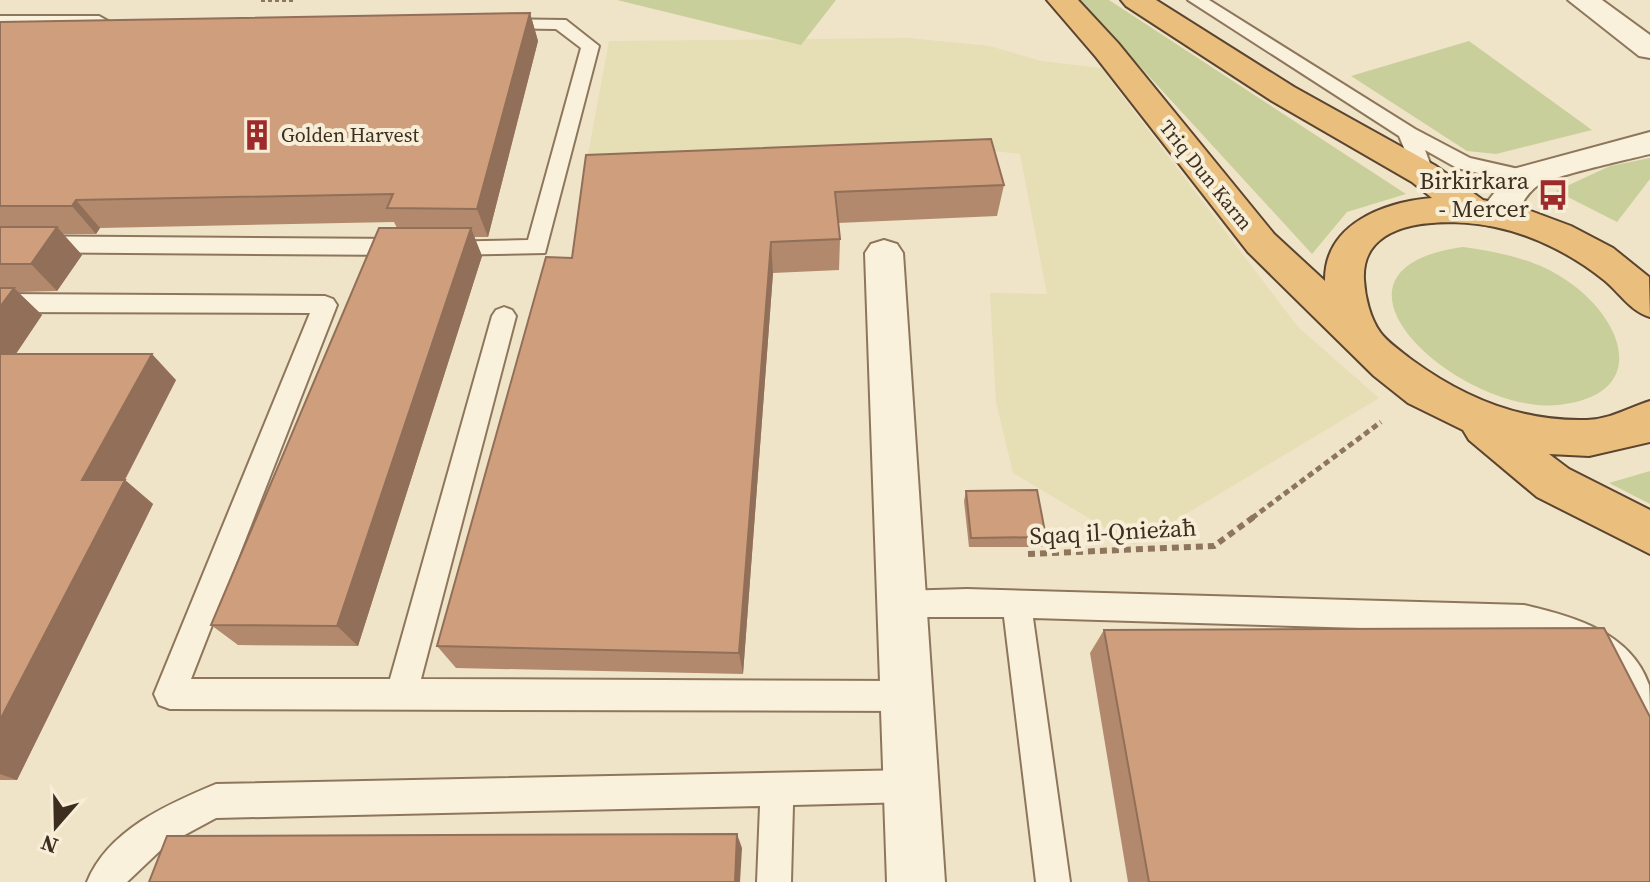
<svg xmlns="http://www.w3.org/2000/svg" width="1650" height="882" font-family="'Source Serif 4',serif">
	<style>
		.farmland { fill: #e6deb5 }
		.green { fill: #c9cf9b }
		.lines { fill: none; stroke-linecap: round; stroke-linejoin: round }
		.service-casing { stroke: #8d765c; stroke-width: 4 }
		.minor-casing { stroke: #8d765c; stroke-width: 4 }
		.trunk-casing { stroke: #5b4430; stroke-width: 4 }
		.path-far2 { stroke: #8d765c; stroke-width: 4; stroke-dasharray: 4 3; stroke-linecap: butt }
		.path-far1 { stroke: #8d765c; stroke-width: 5; stroke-dasharray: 6 4; stroke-linecap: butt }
		.path { stroke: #8d765c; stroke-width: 6; stroke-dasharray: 7 5; stroke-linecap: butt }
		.service { fill: #faf1dc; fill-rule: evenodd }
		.minor { fill: #faf1dc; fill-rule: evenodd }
		.trunk { fill: #eabe7c; fill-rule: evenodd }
		.wall { fill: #b2896c }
		.shaded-wall { fill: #916f58 }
		.building { fill: #cf9f7d; stroke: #916f58; stroke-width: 2 }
		.labels { text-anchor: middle; stroke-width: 8; stroke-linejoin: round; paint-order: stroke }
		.far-poi-label { font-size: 20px; fill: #3d2e20; stroke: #f7eed8; text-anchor: start }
		.far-street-label { font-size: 20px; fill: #3d2e20; stroke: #f7eed8 }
		.poi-label { font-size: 24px; fill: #3d2e20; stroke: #f7eed8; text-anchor: end }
		.street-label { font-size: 24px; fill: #3d2e20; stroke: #f7eed8 }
	</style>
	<rect width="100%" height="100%" fill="#f0e4c8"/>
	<path class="farmland" d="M908 38 990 46 1041 61 1101 68 1298 327 1379 398 1134 545 1013 473 996 402 990 293 1047 294 1020 154 915 142 583 181 609 41Z"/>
	<path class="green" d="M617 0H836L801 45Z
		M1079 0H1109L1406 194 1347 212 1312 254Z
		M1469 41 1592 130 1496 154 1467 151 1351 76Z
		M1650 158V179L1617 222 1556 191 1610 166Z
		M1463 247C1499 252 1535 259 1566 280 1626 320 1650 395 1559 405 1460 415 1297 270 1463 247Z
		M1650 471V504L1609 483Z"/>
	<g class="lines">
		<defs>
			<path id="service" d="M1188 0H1209L1415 129 1470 158 1532 172 1535 177 1525 184 1457 168 1425 150 1434 174 1431 179H1417L1399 136Z
				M0 16H99L108 21 99 26H0Z
				M499 19 566 20 599 46 545 253 444 255 436 252 433 247 436 242 528 240 581 48 556 29 493 28 490 24Z
				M0 236 404 239 412 242 415 247 412 252 404 255 0 252Z
				M0 294 325 296 333 299 337 305 191 679H390L492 316 496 310 504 307 512 310 516 316 421 679 906 681 917 685 922 696 917 707 906 711 170 709 159 705 154 694 310 313 0 312Z
				M967 589 1524 605C1572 616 1631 632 1649 685 1650 699 1650 720 1650 735 1627 725 1620 688 1603 669 1582 646 1553 640 1524 633L1033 618 1070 882H1036L1004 617H900L890 614 885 604 890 594 900 591Z
				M911 770 923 774 927 786 923 798 911 802 793 805 791 882H757L760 806 216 818 166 845 127 882H87C108 830 168 804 216 784Z"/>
			<path id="minor" d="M1568 0H1602L1650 35V58L1639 56Z
				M1650 132V154C1630 159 1548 177 1537 186 1514 203 1519 234 1482 224L1477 215 1513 169Z
				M884 240 897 244 903 253 945 882H887L865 253 871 244Z"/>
			<path id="trunk" d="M1047 0H1078L1118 43 1274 234 1325 281C1324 224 1384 202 1432 198L1412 182 1272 101 1126 6 1121 0H1156L1294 87 1436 166 1483 200 1528 210 1571 226 1613 248 1649 277 1650 317C1630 311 1620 293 1604 280 1573 255 1534 235 1495 227 1452 218 1360 215 1364 280 1365 297 1370 318 1380 332 1387 342 1402 352 1412 360 1464 398 1522 422 1587 420 1611 419 1628 408 1650 401V442L1589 456 1549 454 1569 469 1650 510V554L1537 497 1469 440 1463 430 1408 403 1374 376 1248 252 1096 57Z"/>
		</defs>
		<use href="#service" class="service-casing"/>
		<use href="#minor" class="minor-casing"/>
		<use href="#trunk" class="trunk-casing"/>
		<path class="path-far2" d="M261 0H294"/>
		<path class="path-far1" d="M1252 518 1381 422"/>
		<path class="path" d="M1028 554 1214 546 1255 516"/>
		<use href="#service" class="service"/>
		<use href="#minor" class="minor"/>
		<use href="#trunk" class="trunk"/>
	</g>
	<path class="wall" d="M530 13 538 41 488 237H474L482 256 358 646 238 645 211 625 397 228 394 222 100 228 96 234H62L82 255 57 291 17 292 42 315 16 354 176 380 125 480 153 504 17 780H0V22Z
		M991 139 1004 185 997 216 838 223 840 239 839 270 773 273 743 674 456 668 437 646 572 258Z
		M966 491 1046 537 1042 547H969L964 501Z
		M1104 630 1650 882H1128L1090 653Z"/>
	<path class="shaded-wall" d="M530 13 538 41 488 237 477 209Z
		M76 200 100 228 96 234 72 206Z
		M57 227 82 255 57 291 31 264Z
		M471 228 482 256 358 646 337 626Z
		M771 242 773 273 743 674 739 653Z
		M14 288 42 315 0 377V307Z
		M152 354 176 380 112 504 82 480Z
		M125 480 153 504 17 780 0 774V720Z
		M737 834 742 848 740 882H735Z"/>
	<path class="building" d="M530 13 477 209 387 208 393 194 76 200 72 206H0V22Z
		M991 139 1004 185 835 192 840 239 771 242 739 653 437 646 546 257 572 258 586 155Z
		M0 227H57L31 264H0Z
		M379 228H471L337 626 211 625Z
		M0 288H14L0 307Z
		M0 354H152L82 480H125L0 720Z
		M1037 490 1046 537 971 538 966 491Z
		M1604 628 1650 717V882H1149L1104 630Z
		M737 834 735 882H149L167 836Z"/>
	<defs>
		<symbol id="building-bare" viewBox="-9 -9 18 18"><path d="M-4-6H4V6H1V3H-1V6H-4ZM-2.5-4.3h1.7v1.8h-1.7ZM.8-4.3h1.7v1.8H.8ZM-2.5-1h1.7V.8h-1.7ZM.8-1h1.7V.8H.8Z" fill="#9e2a2b" stroke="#f7eed8" stroke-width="2.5" paint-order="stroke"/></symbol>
		<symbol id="bus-bare" viewBox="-9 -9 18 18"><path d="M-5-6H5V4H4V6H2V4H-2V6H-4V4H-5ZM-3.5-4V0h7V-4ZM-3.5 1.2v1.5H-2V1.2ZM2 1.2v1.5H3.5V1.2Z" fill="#9e2a2b" stroke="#f7eed8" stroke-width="2.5" paint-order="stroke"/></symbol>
	</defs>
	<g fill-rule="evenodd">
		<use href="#building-bare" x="235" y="113" width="44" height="44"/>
		<use href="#bus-bare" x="1531" y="173" width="44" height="44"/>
	</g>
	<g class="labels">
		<g class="far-poi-label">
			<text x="281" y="142">Golden Harvest</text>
		</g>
		<g class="far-street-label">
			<text transform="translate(1206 175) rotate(51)" y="7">Triq Dun Karm</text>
		</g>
		<g class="poi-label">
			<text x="1529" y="189">Birkirkara<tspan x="1529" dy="28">- Mercer</tspan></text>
		</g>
		<g class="street-label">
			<text transform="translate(1113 532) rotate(-3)" y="8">Sqaq il-Qnieżaħ</text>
		</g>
	</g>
	<g transform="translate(56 826) rotate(200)" stroke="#f7eed8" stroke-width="6" paint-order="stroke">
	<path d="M0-6L14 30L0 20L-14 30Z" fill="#3d2e20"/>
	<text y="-12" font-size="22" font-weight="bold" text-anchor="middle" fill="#3d2e20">N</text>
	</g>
</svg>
